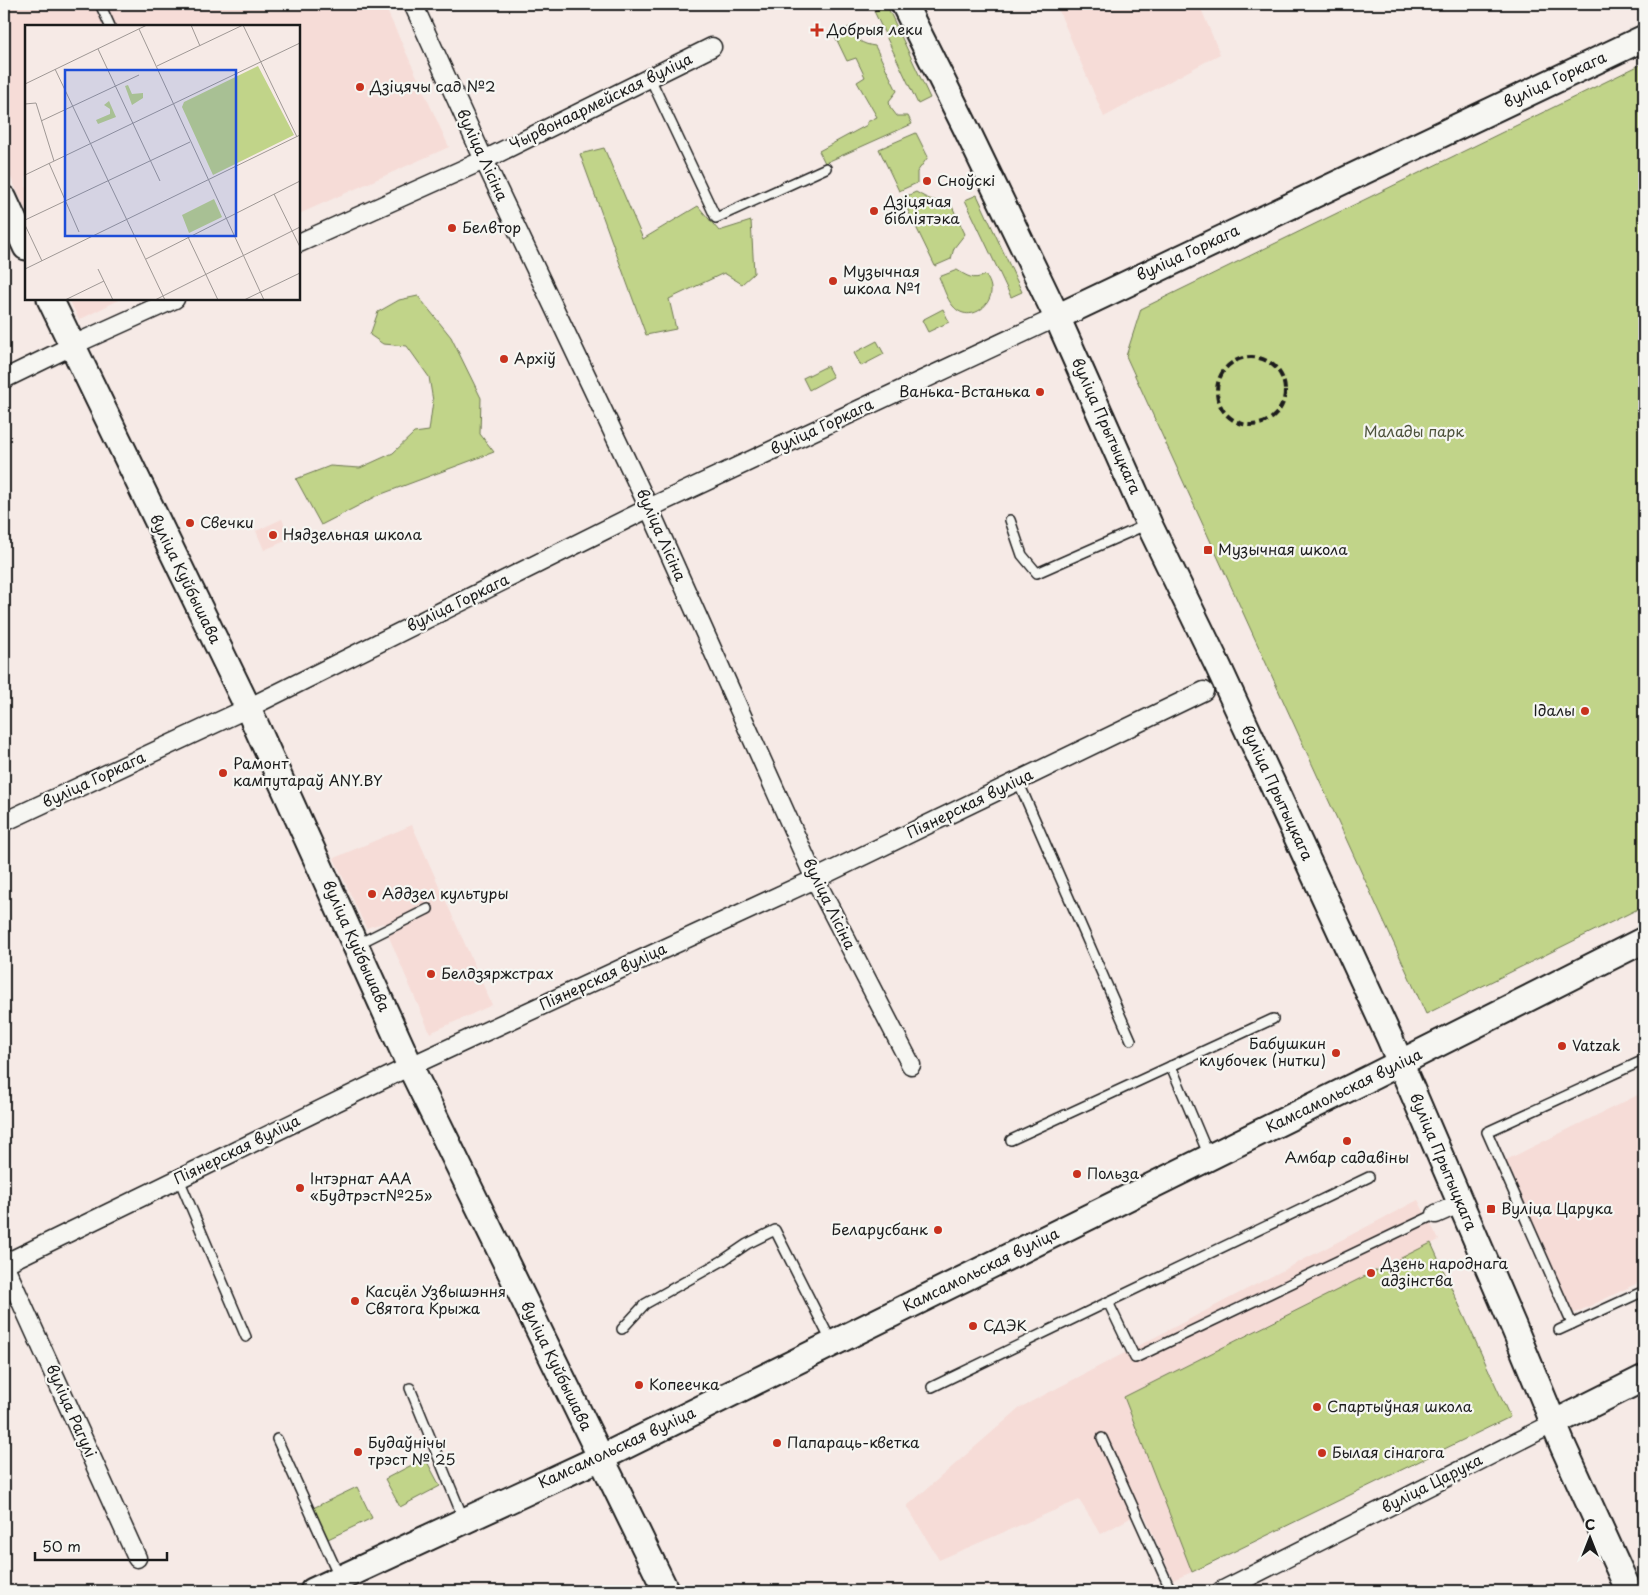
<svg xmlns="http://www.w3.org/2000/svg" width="1648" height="1595" viewBox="0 0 1648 1595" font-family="'Playpen Sans',sans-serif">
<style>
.built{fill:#f6dcd7}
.green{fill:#c1d489;stroke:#6e7852}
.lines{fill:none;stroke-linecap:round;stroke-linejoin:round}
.lane-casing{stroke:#1c1c1c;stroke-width:12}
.street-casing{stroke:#1c1c1c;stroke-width:21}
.secondary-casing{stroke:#1c1c1c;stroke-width:29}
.lane{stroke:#f6f6f2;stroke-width:9}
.street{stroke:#f6f6f2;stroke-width:18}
.secondary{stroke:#f6f6f2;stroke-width:25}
.rail{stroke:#1c1c1c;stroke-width:4;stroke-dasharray:8 4;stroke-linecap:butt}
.poi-dot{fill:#c8321e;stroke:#f6f6f2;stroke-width:2}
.labels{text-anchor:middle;stroke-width:4.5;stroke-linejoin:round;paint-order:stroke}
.poi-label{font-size:15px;fill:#1c1c1c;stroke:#f6f6f2;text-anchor:start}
.street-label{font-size:15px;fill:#1c1c1c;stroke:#f6f6f2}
.park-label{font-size:15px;fill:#4e533d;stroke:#f6f6f2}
.inset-road{fill:none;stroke:#9f9895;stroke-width:1}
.view{fill:#1d4ed8;fill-opacity:0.15;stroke:#1d4ed8;stroke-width:2.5}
.inset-edge{fill:none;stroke:#1c1c1c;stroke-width:2.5}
</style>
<rect width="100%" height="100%" fill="#f6eae6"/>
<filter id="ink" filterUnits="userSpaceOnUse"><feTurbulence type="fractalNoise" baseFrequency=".02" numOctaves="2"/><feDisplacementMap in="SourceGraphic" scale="10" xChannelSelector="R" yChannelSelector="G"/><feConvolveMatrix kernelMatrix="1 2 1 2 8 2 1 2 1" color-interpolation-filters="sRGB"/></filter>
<g filter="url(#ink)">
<g class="built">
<path d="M 4,4 L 384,4 L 449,147 L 299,214 L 299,26 L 26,26 L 26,210 L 4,163 Z"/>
<path d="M 1056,4 L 1199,4 L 1220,54 L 1104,117 Z"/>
<path d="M 69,299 L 121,299 L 79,320 Z"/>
<path d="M 282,519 L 290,539 L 264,550 L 256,531 Z"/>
<path d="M 412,825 L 492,1005 L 430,1033 L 383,923 L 366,928 L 334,858 Z"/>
<path d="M 1644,1092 L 1644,1280 L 1573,1314 L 1506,1160 Z"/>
<path d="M 1418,1200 L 1439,1240 L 1124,1397 L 1192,1572 L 1173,1580 L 1143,1511 L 1101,1534 L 1079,1500 L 939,1560 L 907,1506 L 1021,1407 Z"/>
</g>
<g class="green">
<path d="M 887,6 L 930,98 L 918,104 L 874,11 Z"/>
<path d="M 850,27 C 856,40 861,44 875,46 L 897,91 L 889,101 L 890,107 L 897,116 L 908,116 L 912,124 L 825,163 L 819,151 L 867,125 L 867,122 L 877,117 L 857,82 L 865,77 L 856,58 L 847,61 L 834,34 Z"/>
<path d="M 1644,63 L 1644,906 L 1426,1014 L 1126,356 L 1141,309 Z"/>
<path d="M 916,133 L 928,157 L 917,172 L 917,183 L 899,191 L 879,149 Z"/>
<path d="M 604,148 L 643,239 L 698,206 L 719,231 L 751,221 L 754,273 L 742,284 L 724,273 L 669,299 L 676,329 L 646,335 L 580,154 Z"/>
<path d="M 916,192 C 928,199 935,203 949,200 L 965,234 L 954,248 L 951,259 L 935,266 L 902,198 Z"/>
<path d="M 977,195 L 1022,292 L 1011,297 L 965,200 Z"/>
<path d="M 957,270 C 967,276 973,281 985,275 C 1005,298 971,328 953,306 C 946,298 943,286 939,277 Z"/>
<path d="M 418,296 L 451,337 L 481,398 L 480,434 L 494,452 L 379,495 L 321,525 L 296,479 L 330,466 L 360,468 L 393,453 L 414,433 L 429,431 L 433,401 L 429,377 L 407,346 L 383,344 L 370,335 L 378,312 L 399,300 Z"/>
<path d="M 943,309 L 949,322 L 928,332 L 922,320 Z"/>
<path d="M 877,341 L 884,354 L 861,366 L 854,353 Z"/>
<path d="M 827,366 L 833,377 L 809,390 L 803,378 Z"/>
<path d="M 1431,1243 L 1510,1417 L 1192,1572 L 1124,1397 Z"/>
<path d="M 425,1458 L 440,1486 L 400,1507 L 385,1479 Z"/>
<path d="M 357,1487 L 372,1518 L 328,1539 L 313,1508 Z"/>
</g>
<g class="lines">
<g class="lane-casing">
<g id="lane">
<path d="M 100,4 L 110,26"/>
<path d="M 650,78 L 716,218 L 826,168"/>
<path d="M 1010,520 L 1022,555 L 1037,573 L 1148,524"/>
<path d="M 1018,781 L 1131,1040"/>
<path d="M 356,945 L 428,909"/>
<path d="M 1171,1066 L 1209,1156"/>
<path d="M 1011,1140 L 1273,1019"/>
<path d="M 179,1179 L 246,1337"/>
<path d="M 1108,1302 L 1369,1177"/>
<path d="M 1572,1324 L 1487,1132 L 1644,1060"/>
<path d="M 622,1329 L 645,1304 L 722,1261 L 747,1244 L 775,1230 L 832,1343"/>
<path d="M 1559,1330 L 1644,1291"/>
<path d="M 932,1387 L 1108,1302 L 1135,1358 L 1436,1214"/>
<path d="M 410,1388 L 464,1520"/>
<path d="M 1102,1438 L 1171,1591"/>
<path d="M 277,1439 L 339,1576"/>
</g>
</g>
<g class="street-casing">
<g id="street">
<path d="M 413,4 L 484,160 L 649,508 L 815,879 L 911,1065"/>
<path d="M 299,243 L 484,160 L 712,47"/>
<path d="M 4,379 L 82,341 L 175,299"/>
<path d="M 4,822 L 248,708 L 649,508 L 1057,317"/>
<path d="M 1436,1214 L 1461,1203"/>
<path d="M 4,1264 L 398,1072 L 815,879 L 1204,691"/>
<path d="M 4,1264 L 137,1558"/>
<path d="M 1221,1591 L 1554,1423"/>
</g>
</g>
<g class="secondary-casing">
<g id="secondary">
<path d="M 904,4 L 965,126 L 1057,317 L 1149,524 L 1218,666 L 1390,1039 L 1515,1330 L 1563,1446 L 1629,1591"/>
<path d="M 4,199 L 26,247"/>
<path d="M 50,299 L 248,708 L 410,1066 L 666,1591"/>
<path d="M 1057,317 L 1644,38"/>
<path d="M 1554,1423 L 1644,1378"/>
<path d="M 313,1591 L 615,1451 L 1374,1076 L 1644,940"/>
</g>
</g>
<use href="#lane" class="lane"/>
<use href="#street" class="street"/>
<use href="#secondary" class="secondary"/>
<circle class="rail" cx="1251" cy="391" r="34"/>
</g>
</g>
<g class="poi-dot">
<path d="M814.5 22.5h5v5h5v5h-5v5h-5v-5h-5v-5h5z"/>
<circle cx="360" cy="87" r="5"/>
<circle cx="927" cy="181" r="5"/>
<circle cx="874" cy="211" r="5"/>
<circle cx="452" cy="228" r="5"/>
<circle cx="833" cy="281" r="5"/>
<circle cx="504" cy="359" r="5"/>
<circle cx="1040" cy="392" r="5"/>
<circle cx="190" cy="523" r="5"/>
<circle cx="273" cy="535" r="5"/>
<rect x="1203" y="545" width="10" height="10" rx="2.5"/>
<circle cx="1585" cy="711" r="5"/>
<circle cx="223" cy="773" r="5"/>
<circle cx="372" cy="894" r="5"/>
<circle cx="431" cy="974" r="5"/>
<circle cx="1562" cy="1046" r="5"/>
<circle cx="1336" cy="1053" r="5"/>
<circle cx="1347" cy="1141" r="5"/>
<circle cx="1077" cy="1174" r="5"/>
<circle cx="300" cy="1188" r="5"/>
<rect x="1486" y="1204" width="10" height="10" rx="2.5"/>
<circle cx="938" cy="1230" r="5"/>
<circle cx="1371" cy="1273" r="5"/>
<circle cx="355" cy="1301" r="5"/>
<circle cx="973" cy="1326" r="5"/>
<circle cx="639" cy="1385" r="5"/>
<circle cx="1317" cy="1407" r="5"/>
<circle cx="777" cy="1443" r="5"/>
<circle cx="358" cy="1452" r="5"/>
<circle cx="1322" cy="1453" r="5"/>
</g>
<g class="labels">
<g class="poi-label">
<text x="827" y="35">Добрыя леки</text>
<text x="370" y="92">Дзіцячы сад №2</text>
<text x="937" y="186">Сноўскі</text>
<text x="884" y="207">Дзіцячая<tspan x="884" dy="17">бібліятэка</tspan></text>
<text x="462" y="233">Белвтор</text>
<text x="843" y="277">Музычная<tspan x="843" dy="17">школа №1</tspan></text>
<text x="514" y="364">Архіў</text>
<text x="1030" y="397" text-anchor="end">Ванька-Встанька</text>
<text x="200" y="528">Свечки</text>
<text x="283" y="540">Нядзельная школа</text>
<text x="1218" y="555">Музычная школа</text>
<text x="1575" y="716" text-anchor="end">Ідалы</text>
<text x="233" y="769">Рамонт<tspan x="233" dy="17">кампутараў ANY.BY</tspan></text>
<text x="382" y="899">Аддзел культуры</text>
<text x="441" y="979">Белдзяржстрах</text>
<text x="1326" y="1049" text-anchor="end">Бабушкин<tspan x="1326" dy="17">клубочек (нитки)</tspan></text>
<text x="1572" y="1051">Vatzak</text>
<text x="1347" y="1163" text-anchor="middle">Амбар садавіны</text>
<text x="1087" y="1179">Польза</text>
<text x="310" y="1184">Інтэрнат ААА<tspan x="310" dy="17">«Будтрэст№25»</tspan></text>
<text x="1501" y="1214">Вуліца Царука</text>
<text x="928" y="1235" text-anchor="end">Беларусбанк</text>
<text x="1381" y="1269">Дзень народнага<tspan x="1381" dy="17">адзінства</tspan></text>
<text x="365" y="1297">Касцёл Узвышэння<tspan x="365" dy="17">Святога Крыжа</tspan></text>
<text x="983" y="1331">СДЭК</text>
<text x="649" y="1390">Копеечка</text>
<text x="1327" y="1412">Спартыўная школа</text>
<text x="368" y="1448">Будаўнічы<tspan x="368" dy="17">трэст № 25</tspan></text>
<text x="787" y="1448">Папараць-кветка</text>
<text x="1332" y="1458">Былая сінагога</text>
</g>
<g class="street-label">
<text transform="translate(1555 80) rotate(-25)" y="5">вуліца Горкага</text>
<text transform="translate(601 102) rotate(-26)" y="5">Чырвонаармейская вуліца</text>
<text transform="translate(482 155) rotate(65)" y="5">вуліца Лісіна</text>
<text transform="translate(1188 253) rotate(-25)" y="5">вуліца Горкага</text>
<text transform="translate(1106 426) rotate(66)" y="5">вуліца Прытыцкага</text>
<text transform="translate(822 427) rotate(-25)" y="5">вуліца Горкага</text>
<text transform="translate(661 535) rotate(66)" y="5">вуліца Лісіна</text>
<text transform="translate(185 579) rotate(64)" y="5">вуліца Куйбышава</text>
<text transform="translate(458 603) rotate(-26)" y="5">вуліца Горкага</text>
<text transform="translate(94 780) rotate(-25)" y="5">вуліца Горкага</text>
<text transform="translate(1277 793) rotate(65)" y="5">вуліца Прытыцкага</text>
<text transform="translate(970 804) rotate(-26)" y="5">Піянерская вуліца</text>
<text transform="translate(829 904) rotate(64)" y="5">вуліца Лісіна</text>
<text transform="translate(356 946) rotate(66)" y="5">вуліца Куйбышава</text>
<text transform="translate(603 977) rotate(-25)" y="5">Піянерская вуліца</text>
<text transform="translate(1344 1091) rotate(-26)" y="5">Камсамольская вуліца</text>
<text transform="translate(237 1150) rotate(-26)" y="5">Піянерская вуліца</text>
<text transform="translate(1443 1162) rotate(67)" y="5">вуліца Прытыцкага</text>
<text transform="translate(981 1270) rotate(-26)" y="5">Камсамольская вуліца</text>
<text transform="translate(556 1366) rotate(64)" y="5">вуліца Куйбышава</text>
<text transform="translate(71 1411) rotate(66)" y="5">вуліца Рагулі</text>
<text transform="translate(617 1448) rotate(-25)" y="5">Камсамольская вуліца</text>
<text transform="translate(1432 1484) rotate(-27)" y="5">вуліца Царука</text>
</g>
<g class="park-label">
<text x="1414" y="437">Малады парк</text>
</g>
</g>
<g transform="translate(25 25)">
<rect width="275" height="275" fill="#f6eae6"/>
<path d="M 233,41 L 269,110 L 188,150 L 157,82 L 159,77 ZM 103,60 L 107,69 L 118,68 L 118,73 L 107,80 L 100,61 ZM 84,76 L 91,92 L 73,99 L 71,95 L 85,89 L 85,84 L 79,80 ZM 189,174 L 197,192 L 164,208 L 157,190 Z" fill="#c1d489"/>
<path class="inset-road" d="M 166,0 L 175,21M 218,0 L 272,112M 114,4 L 239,275M 73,24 L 135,156M 132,41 L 218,0M 30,44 L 140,275M 0,59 L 122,0M 0,79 L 11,78 L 29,136M 16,96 L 114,50M 24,138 L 54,207M 0,150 L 275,18M 249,169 L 275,222M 0,195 L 165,117M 0,200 L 17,236M 163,212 L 193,275M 121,234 L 275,156M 0,244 L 275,110M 73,244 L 88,275M 40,275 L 79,256M 130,275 L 275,202M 219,275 L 275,248"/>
<path class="view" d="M 40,45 L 211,45 L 211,211 L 40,211 Z"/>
<rect width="275" height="275" class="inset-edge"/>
</g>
<rect width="1648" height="1595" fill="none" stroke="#f6f6f2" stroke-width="20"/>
<rect x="10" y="10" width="1628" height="1575" fill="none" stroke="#1c1c1c" stroke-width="2" filter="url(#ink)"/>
<g transform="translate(1590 1538)" stroke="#f6f6f2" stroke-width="4" paint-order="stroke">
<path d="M0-4L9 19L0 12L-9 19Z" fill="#1c1c1c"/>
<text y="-8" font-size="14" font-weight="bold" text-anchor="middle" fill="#1c1c1c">С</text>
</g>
<path d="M35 1552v8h132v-8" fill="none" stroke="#1c1c1c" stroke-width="2.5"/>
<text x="42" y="1552" font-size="15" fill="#1c1c1c" stroke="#f6f6f2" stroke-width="4" paint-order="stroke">50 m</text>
</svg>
